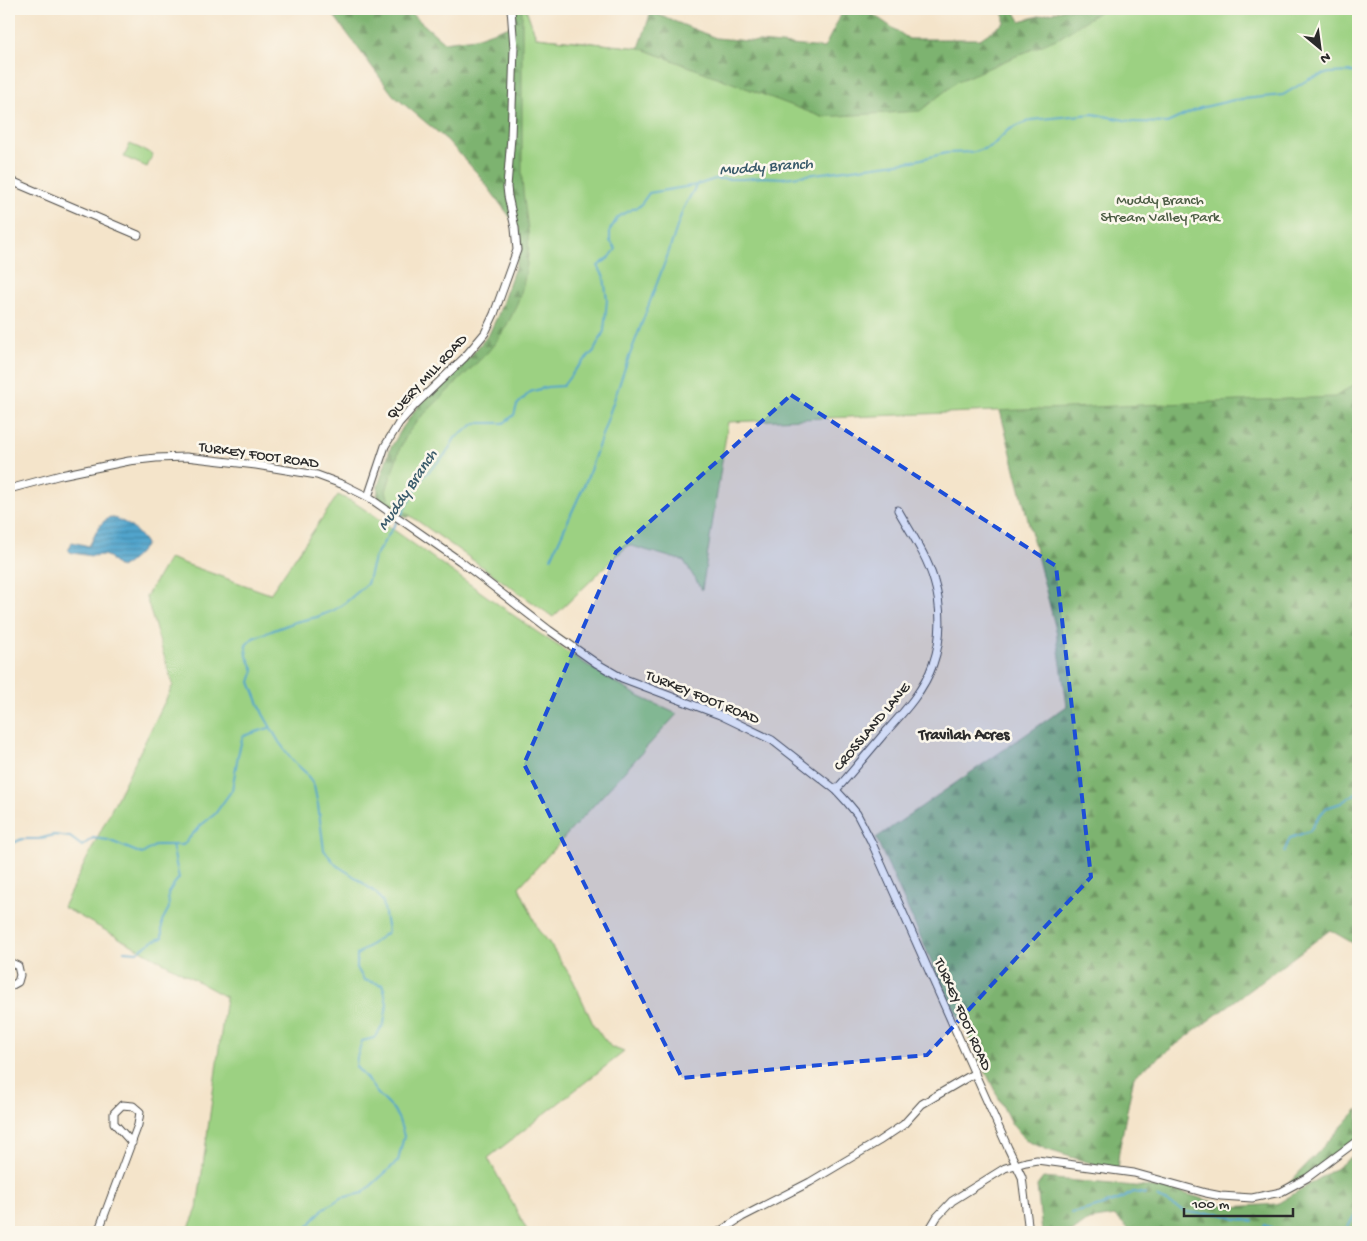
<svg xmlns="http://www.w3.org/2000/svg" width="1367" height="1241" viewBox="0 0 1367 1241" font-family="'Gochi Hand',sans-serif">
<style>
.forest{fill:url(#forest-firs);stroke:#546f4e}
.green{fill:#9cd182;stroke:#647e56}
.water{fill:url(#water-rules);stroke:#3e687c}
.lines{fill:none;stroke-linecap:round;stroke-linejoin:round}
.stream{stroke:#51a4cc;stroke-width:2}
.minor-casing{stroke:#494743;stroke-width:9}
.minor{stroke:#fff;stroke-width:7}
.marked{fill:#1d4ed8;fill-opacity:0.2;stroke:#1d4ed8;stroke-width:4;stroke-dasharray:10 6;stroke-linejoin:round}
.labels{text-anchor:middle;stroke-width:5;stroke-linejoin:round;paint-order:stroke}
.park-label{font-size:15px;fill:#4d5d45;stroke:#fbf7ec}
.street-label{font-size:15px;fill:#2b2b2b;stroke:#fbf7ec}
.water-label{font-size:16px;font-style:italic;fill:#3a5b6b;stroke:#fbf7ec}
.neighbourhood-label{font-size:16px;font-weight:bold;fill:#2b2b2b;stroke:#fbf7ec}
</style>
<defs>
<pattern id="forest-firs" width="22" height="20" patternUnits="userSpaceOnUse" patternTransform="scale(1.25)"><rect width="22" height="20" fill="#7db370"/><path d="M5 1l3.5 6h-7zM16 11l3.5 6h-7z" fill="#67925c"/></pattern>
<pattern id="water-rules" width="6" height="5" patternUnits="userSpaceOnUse" patternTransform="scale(1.25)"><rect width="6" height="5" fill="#51a4cc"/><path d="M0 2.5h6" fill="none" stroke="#4386a6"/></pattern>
</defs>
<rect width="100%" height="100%" fill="#fbf7ec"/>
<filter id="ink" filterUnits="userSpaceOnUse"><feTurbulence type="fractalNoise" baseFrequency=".02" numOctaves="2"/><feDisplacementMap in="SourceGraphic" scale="10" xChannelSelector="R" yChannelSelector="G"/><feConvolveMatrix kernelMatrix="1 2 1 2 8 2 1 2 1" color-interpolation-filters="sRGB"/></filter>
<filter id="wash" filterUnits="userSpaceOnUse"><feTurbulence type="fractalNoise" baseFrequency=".0096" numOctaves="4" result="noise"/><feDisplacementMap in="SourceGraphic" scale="20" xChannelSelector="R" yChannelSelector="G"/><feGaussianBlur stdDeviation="1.12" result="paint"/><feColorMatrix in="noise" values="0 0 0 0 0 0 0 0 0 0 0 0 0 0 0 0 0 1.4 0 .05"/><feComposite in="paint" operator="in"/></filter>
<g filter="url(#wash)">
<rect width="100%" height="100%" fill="#f4e4ca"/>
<g class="forest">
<path d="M 329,9 L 406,9 L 444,42 L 475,38 L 513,25 L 511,9 L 526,9 L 536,37 L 639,48 L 651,12 L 716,38 L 824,48 L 844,9 L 865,9 L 909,39 L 980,39 L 1004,23 L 1004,9 L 1013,9 L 1020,21 L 1065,9 L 1358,9 L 1358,946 L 1330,930 L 1134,1076 L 1119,1151 L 1117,1171 L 1048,1150 L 1025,1140 L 1011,1123 L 939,978 L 876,838 L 1067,706 L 1056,630 L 991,375 L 725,415 L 654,523 L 421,507 L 407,518 L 377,497 L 378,486 L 390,449 L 403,427 L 418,406 L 468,359 L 489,334 L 498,315 L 521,250 L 519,229 L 478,174 L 447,140 L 393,95 Z"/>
<path d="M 1358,1109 L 1358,1140 L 1281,1192 Z"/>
<path d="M 1358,1152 L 1358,1232 L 1132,1232 L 1115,1216 L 1088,1220 L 1072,1232 L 1042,1232 L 1037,1186 L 1043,1178 L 1169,1189 L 1231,1207 L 1277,1204 L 1335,1169 Z"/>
</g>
<g class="green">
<path d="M 522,9 L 526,9 L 536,37 L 640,48 L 822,117 L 920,111 L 958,81 L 1061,37 L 1103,9 L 1358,9 L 1358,382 L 1335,397 L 728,422 L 702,590 L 684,561 L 628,545 L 553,617 L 391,502 L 388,497 L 386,491 L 400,448 L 408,433 L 418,420 L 487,353 C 517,318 531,276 528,230 C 526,211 522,192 522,173 C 522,118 522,63 522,9 Z"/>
<path d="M 130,144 L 153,154 L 147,167 L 124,157 Z"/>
<path d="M 338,495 L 355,503 L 370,513 L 537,632 L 604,676 L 640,697 L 677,714 L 519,887 L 539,931 L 548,941 L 573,980 L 594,1026 L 611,1047 L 624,1052 L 488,1158 L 528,1232 L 187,1232 L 197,1209 L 226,997 L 63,907 L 173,685 L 146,597 L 169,558 L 270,594 Z"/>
</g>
<path class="water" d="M 110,517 C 128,522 134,528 145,542 L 146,545 C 139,554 131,562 121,568 L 115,564 L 109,557 L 103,555 L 91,556 L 73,553 L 68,551 L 72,542 L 89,546 C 96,535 97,524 110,517 Z"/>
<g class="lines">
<g class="stream">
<path d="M 1358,118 L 1358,120"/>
<path d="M 400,517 L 424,476 L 446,454 L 455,438 L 476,423 L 504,423 L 514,415 L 517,405 L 530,392 L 547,387 L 563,386 L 575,370 L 594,351 L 604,331 L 607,300 L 604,277 L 598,266 L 610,257 L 616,249 L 610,241 L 610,230 L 618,217 L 632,209 L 640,206 L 649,193 L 697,185 L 715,179 L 744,179 L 762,177 L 784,178 L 913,161 L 946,153 L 975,152 L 992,146 L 1008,130 L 1031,120 L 1093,114 L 1135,122 L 1167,123 L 1200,108 L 1234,100 L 1283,95 L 1309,79 L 1329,73 L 1353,72 L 1358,75"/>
<path d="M 551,558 L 587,479 L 626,365 L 668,254 L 683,209 L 696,186"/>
<path d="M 9,845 L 22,839 L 39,839 L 54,835 L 70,837 L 82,846 L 93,838 L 108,840 L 142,854 L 156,845 L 183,845 L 200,826 L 215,814 L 232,790 L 238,755 L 243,736 L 269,728"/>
<path d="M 1284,852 L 1290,838 L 1310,831 L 1316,820 L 1326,808 L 1341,803 L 1356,793 L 1358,792"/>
<path d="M 124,951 L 137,952 L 153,941 L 162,938 L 162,921 L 169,908 L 168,893 L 174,884 L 179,878 L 172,845"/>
<path d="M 1358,1193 L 1358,1194"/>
<path d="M 1157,1197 L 1186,1212 L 1202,1214 L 1218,1213 L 1236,1219 L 1253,1221"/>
<path d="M 1071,1213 L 1090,1209 L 1103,1205 L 1118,1200 L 1134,1192 L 1145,1194"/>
<path d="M 1264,1225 L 1278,1230 L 1321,1229 L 1327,1232"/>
<path d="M 303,1232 L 323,1209 L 341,1198 L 363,1193 L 398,1161 L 404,1136 L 399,1120 L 394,1110 L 377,1093 L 367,1079 L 356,1067 L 357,1057 L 362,1041 L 374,1038 L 384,1024 L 387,1004 L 383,985 L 364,980 L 357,968 L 357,955 L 388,932 L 383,902 L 376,893 L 355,877 L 336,865 L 324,850 L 318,805 L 314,786 L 306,773 L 293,761 L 279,742 L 263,714 L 250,682 L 254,670 L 247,656 L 246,645 L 253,638 L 295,622 L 317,617 L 334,610 L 346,602 L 367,584 L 374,558 L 397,521"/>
<path d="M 1344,1232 L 1358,1210"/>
</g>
</g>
</g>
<g filter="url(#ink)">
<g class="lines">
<g class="minor-casing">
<g id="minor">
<path d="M 9,180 L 138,235"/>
<path d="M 9,489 L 61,475 L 129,461 L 156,458 L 186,457 L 256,465 L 317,475 L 344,485 L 368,497 L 460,561 L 549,630 L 596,663 L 622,678 L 720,715 L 772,740 L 836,790 L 847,802 L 857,814 L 871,841 L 1008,1148 L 1022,1177 L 1029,1232"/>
<path d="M 368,497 L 385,446 L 399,423 L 415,405 L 464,358 L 485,333 L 494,314 L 517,250 L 515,228 L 508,196 L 507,187 L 511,137 L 514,48 L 511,9"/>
<path d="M 836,790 C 852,772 867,754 883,735 C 902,714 924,691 933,664 C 942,639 942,607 934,581 C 927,556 911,533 898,510"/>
<path d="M 9,962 L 18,966 L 20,975 L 18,982 L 9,987"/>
<path d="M 94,1232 L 100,1227 L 138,1125 L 140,1112 L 133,1106 L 122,1105 L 114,1113 L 114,1123 L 132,1143"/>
<path d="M 719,1232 L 742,1217 L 810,1182 L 879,1141 L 903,1125 L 922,1104 L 975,1073"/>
<path d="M 928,1232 L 937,1217 L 952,1201 L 1005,1168 L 1026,1162 L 1037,1160 L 1134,1173 L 1206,1193 L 1221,1196 L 1252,1198 L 1281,1192 L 1307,1178 L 1358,1140"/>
</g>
</g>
<use href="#minor" class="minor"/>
</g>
</g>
<path class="marked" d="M 791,395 L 1056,566 L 1091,877 L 927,1055 L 682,1078 L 524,764 L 616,552 Z"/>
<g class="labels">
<g class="park-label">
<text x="1160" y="204">Muddy Branch<tspan x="1160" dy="17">Stream Valley Park</tspan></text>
</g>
<g class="street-label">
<text transform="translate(426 376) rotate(-47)" y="5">QUERY MILL ROAD</text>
<text transform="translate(259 454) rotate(8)" y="5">TURKEY FOOT ROAD</text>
<text transform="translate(703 696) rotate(22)" y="5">TURKEY FOOT ROAD</text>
<text transform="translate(871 726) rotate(-50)" y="5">CROSSLAND LANE</text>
<text transform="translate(964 1014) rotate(66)" y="5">TURKEY FOOT ROAD</text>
</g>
<g class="water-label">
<text transform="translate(766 165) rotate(-4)" y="6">Muddy Branch</text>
<text transform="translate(406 489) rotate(-56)" y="6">Muddy Branch</text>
</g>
<g class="neighbourhood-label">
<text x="964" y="739">Travilah Acres</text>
</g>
</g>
<rect width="1367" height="1241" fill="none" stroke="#fbf7ec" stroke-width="30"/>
<g transform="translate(1320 48) rotate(151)" stroke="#fbf7ec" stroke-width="4" paint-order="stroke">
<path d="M0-4L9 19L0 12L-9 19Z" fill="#2b2b2b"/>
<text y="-8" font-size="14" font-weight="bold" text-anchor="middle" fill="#2b2b2b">N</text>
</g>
<path d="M1184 1208v8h109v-8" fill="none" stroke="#2b2b2b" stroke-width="2.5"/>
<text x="1192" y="1208" font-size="15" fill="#2b2b2b" stroke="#fbf7ec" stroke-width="4" paint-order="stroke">100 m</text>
</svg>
